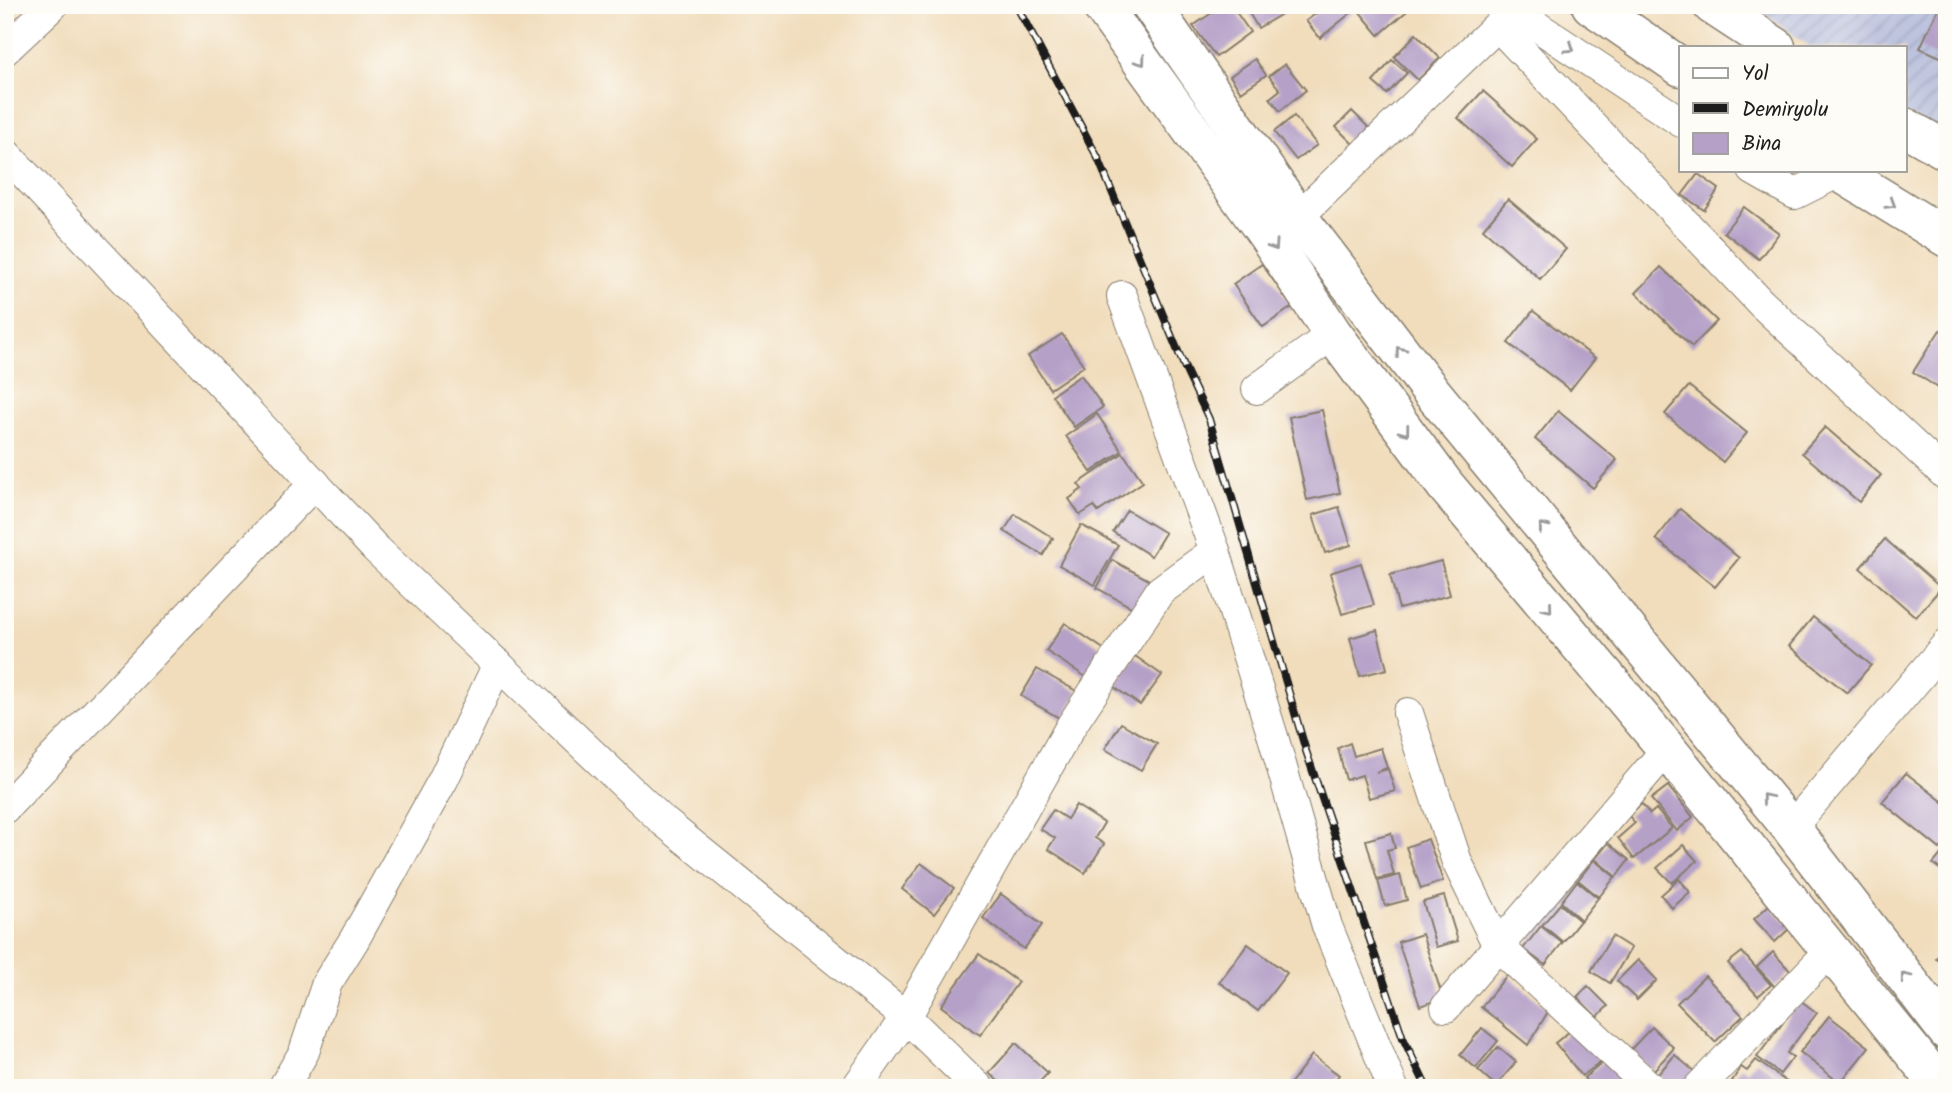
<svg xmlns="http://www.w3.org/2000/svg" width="1952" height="1093" viewBox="0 0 1952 1093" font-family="Kalam,sans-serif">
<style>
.industrial{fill:url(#industrial-furrows)}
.building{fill:#b5a0c8}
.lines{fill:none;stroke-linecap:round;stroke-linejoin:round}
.street-casing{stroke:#867c6c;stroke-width:32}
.primary-casing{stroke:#867c6c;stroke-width:41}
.highway-casing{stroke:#867c6c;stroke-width:41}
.street{stroke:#fff;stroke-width:30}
.primary{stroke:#fff;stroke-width:38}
.highway{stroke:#fff;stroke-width:38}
.rail-casing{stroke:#1c1c1c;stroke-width:8}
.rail{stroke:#fdfcf7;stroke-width:5;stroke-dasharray:16;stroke-linecap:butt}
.oneway{stroke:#999}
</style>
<defs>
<pattern id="industrial-furrows" width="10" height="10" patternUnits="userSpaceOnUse" patternTransform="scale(1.75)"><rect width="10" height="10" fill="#bdc3de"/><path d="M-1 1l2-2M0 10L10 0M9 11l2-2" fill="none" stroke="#a2a7be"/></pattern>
</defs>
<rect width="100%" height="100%" fill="#fdfcf7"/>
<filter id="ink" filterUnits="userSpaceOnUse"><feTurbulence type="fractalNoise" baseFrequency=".0143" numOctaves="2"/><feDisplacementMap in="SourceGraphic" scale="14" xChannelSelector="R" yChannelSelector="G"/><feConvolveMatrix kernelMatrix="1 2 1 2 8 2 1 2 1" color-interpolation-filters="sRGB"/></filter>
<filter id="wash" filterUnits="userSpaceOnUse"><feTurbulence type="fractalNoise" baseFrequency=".00686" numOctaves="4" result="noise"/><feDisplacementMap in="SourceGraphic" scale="28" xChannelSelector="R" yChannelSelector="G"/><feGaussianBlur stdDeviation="1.57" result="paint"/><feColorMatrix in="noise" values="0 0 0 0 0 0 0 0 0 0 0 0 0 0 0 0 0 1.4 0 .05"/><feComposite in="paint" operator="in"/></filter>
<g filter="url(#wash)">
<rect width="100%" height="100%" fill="#f1ddbc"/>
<path class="industrial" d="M 1752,5 L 1947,5 L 1947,135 L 1905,113 L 1905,47 L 1811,47 Z"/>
<g id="blocks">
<g class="building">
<path d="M 1209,5 L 1231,5 L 1250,32 L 1216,57 L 1193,26 L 1213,12 Z"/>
<path d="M 1244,5 L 1297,5 L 1258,28 Z"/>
<path d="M 1327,5 L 1347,5 L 1352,12 L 1320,38 L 1306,21 Z"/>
<path d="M 1354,5 L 1414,5 L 1379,35 Z"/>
<path d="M 1940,5 L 1947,5 L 1947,60 L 1920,48 Z"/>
<path d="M 1416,34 L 1440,58 L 1418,80 L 1394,57 Z"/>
<path d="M 1255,59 L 1266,75 L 1241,92 L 1230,76 Z"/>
<path d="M 1392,60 L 1407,73 L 1387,94 L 1373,82 Z"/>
<path d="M 1285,64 L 1306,90 L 1280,111 L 1270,98 L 1280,90 L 1269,76 Z"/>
<path d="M 1483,91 L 1537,139 L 1512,167 L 1458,118 Z"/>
<path d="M 1352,111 L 1370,129 L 1354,145 L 1336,127 Z"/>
<path d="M 1294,116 L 1317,145 L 1296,160 L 1274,132 Z"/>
<path d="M 1698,174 L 1719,189 L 1704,210 L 1682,195 Z"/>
<path d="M 1508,199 L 1566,249 L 1540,279 L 1483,229 Z"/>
<path d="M 1744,207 L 1779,233 L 1759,259 L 1724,232 Z"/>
<path d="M 1262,264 L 1292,307 L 1263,327 L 1233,284 Z"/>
<path d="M 1661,267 L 1717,321 L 1692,347 L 1636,293 Z"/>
<path d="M 1533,311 L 1595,358 L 1570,390 L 1508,343 Z"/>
<path d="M 1940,330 L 1947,334 L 1947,385 L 1943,391 L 1913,372 Z"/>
<path d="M 1062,334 L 1084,366 L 1050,389 L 1028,356 Z"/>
<path d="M 1081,375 L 1103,407 L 1074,427 L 1052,395 Z"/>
<path d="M 1689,386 L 1747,433 L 1723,462 L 1665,414 Z"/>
<path d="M 1322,410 L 1340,493 L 1307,500 L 1289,417 Z"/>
<path d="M 1558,411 L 1617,460 L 1593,488 L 1535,439 Z"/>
<path d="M 1097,414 L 1122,451 L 1091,472 L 1066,436 Z"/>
<path d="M 1825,427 L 1881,475 L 1859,502 L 1802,453 Z"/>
<path d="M 1123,453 L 1143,482 L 1098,512 L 1094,506 L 1080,515 L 1069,499 L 1082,489 L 1078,484 Z"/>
<path d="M 1339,507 L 1351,545 L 1325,553 L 1313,515 Z"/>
<path d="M 1680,509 L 1739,558 L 1715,587 L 1656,539 Z"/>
<path d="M 1127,510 L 1165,533 L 1151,556 L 1113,532 Z"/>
<path d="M 1015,514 L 1053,538 L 1043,555 L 1004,531 Z"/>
<path d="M 1081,525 L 1118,545 L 1095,585 L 1059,565 Z"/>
<path d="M 1885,539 L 1941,588 L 1916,617 L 1860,568 Z"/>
<path d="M 1112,560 L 1149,580 L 1133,608 L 1097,588 Z"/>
<path d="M 1441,561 L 1450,595 L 1399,609 L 1390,575 Z"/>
<path d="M 1361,563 L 1374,605 L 1342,614 L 1330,573 Z"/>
<path d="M 1813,617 L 1871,665 L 1847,693 L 1789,646 Z"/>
<path d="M 1065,623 L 1105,650 L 1086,677 L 1046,651 Z"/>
<path d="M 1377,630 L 1387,669 L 1360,676 L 1350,638 Z"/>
<path d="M 1135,656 L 1162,675 L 1140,705 L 1114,687 Z"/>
<path d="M 1037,669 L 1078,692 L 1063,720 L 1021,696 Z"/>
<path d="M 1121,723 L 1157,744 L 1141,770 L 1105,749 Z"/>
<path d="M 1350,743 L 1354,756 L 1381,748 L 1387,768 L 1376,772 L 1388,769 L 1395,791 L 1369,798 L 1362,775 L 1346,780 L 1338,748 Z"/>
<path d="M 1906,773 L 1947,805 L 1947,840 L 1940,849 L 1882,802 Z"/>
<path d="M 1668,786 L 1693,817 L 1677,831 L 1651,799 Z"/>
<path d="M 1642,804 L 1650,814 L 1656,809 L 1672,828 L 1634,859 L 1618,838 L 1635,823 L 1628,815 Z"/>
<path d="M 1076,805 L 1104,823 L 1095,838 L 1104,844 L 1085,873 L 1048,849 L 1055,838 L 1040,829 L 1053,810 L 1067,819 Z"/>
<path d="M 1391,833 L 1395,848 L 1387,850 L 1394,875 L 1377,879 L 1366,840 Z"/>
<path d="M 1428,839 L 1443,881 L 1421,889 L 1406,847 Z"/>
<path d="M 1608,843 L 1629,860 L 1616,877 L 1595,859 Z"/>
<path d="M 1683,845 L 1697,861 L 1672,883 L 1657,868 Z"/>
<path d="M 1947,847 L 1947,874 L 1933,864 Z"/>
<path d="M 1594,860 L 1615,877 L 1599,897 L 1578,880 Z"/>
<path d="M 921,863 L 954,888 L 934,914 L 902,889 Z"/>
<path d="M 1400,875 L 1407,900 L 1385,906 L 1378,881 Z"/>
<path d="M 1679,879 L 1690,892 L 1672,908 L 1661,895 Z"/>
<path d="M 1577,881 L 1598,898 L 1581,920 L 1561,902 Z"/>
<path d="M 1001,894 L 1042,925 L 1024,949 L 983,918 Z"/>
<path d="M 1444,896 L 1458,941 L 1436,947 L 1423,902 Z"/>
<path d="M 1560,904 L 1580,921 L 1563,942 L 1542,925 Z"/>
<path d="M 1769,905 L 1791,927 L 1775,942 L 1754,919 Z"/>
<path d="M 1541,926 L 1562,943 L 1545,965 L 1523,949 Z"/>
<path d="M 1422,934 L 1443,998 L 1420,1006 L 1398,942 Z"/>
<path d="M 1612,936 L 1631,948 L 1610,983 L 1591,971 Z"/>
<path d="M 1248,944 L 1287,973 L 1258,1011 L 1219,982 Z"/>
<path d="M 1947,946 L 1947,967 L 1936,958 Z"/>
<path d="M 1742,952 L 1771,985 L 1758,996 L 1728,963 Z"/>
<path d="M 1773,952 L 1791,972 L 1775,987 L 1757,967 Z"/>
<path d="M 979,954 L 1018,982 L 980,1035 L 941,1006 Z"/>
<path d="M 1638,960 L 1657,980 L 1637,1000 L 1617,981 Z"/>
<path d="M 1507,975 L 1549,1010 L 1528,1045 L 1481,1007 Z"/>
<path d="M 1705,976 L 1743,1016 L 1715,1042 L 1677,1003 Z"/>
<path d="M 1588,986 L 1608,1006 L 1597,1017 L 1577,997 Z"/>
<path d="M 1800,1000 L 1817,1013 L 1787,1053 L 1793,1057 L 1780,1074 L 1757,1057 Z"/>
<path d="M 1829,1016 L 1869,1047 L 1840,1083 L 1800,1052 Z"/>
<path d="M 1652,1027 L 1674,1048 L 1653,1071 L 1630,1050 Z"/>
<path d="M 1482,1028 L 1498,1041 L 1476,1068 L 1460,1055 Z"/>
<path d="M 1574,1028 L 1601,1062 L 1582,1076 L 1555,1043 Z"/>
<path d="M 1016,1043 L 1048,1073 L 1034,1088 L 1006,1088 L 989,1073 Z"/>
<path d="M 1498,1047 L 1516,1062 L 1496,1086 L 1478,1070 Z"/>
<path d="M 1312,1055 L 1339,1075 L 1329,1088 L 1287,1088 Z"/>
<path d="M 1675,1055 L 1695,1072 L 1681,1088 L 1673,1088 L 1658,1074 Z"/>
<path d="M 1611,1056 L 1631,1082 L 1624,1088 L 1591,1088 L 1584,1078 Z"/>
<path d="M 1756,1060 L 1788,1083 L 1785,1088 L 1741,1088 L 1732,1081 L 1741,1067 L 1747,1071 Z"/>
</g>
</g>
</g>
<g filter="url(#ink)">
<use href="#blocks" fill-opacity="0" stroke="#867c6c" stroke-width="2"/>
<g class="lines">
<g class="street-casing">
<g id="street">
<path d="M 1514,11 L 1681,122"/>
<path d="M 1498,26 L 1761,303 L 1947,476"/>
<path d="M 5,50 L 53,5"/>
<path d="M 5,153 L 375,548 L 663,821 L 906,1017 L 979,1088"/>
<path d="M 1753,170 L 1795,194 L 1839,172"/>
<path d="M 1298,217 L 1519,5"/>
<path d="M 1122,296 L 1215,551 L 1274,740 L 1327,926 L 1393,1088"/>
<path d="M 1257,389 L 1333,334"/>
<path d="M 1408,713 L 1457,862 L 1498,946 L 1651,1088"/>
<path d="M 5,808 L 315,483"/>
<path d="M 1791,828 L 1947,644"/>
<path d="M 1446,1007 L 1667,749"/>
<path d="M 283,1088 L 304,1052 L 327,983 L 354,940 L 443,780 L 498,664"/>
<path d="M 856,1088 L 906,1017 L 1071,726 L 1160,591 L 1215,551"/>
<path d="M 1698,1088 L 1830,951"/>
</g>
</g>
<g class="primary-casing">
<g id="primary">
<path d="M 1101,5 L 1265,232 L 1333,334 L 1445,485 L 1667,749 L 1942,1088"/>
<path d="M 1151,5 L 1298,217 L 1431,391 L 1791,828 L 1947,1031"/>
</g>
</g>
<g class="highway-casing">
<g id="highway">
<path d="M 1591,5 L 1681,67"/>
<path d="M 1712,5 L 1776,47"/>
<path d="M 1905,127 L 1947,151"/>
<path d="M 1836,170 L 1947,238"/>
</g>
</g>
<use href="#street" class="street"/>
<use href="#primary" class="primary"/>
<use href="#highway" class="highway"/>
<g class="rail-casing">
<path id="rail" d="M 1016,5 L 1098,158 L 1187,373 L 1209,419 L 1306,751 L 1403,1038 L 1427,1088"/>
</g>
<use href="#rail" class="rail"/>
</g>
<defs><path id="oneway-chevron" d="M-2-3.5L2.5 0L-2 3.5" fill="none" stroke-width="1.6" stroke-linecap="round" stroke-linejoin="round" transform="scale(1.75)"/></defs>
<g class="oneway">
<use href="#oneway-chevron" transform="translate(1570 48) rotate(34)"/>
<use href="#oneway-chevron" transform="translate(1141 61) rotate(54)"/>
<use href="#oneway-chevron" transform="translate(1891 204) rotate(32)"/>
<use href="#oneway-chevron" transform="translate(1274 246) rotate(56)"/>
<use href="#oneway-chevron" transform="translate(1400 351) rotate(-127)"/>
<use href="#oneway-chevron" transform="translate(1405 431) rotate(53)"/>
<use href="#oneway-chevron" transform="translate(1543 527) rotate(-129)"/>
<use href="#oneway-chevron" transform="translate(1548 608) rotate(50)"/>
<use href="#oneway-chevron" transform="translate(1766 798) rotate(-130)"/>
<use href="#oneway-chevron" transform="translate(1905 977) rotate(-128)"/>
</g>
</g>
<rect width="1952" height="1093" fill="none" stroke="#fdfcf7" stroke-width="28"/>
<rect x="1679" y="46" width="228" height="126" fill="#fdfcf7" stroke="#a3a29f" stroke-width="2"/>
<rect x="1693" y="68" width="35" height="10" fill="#ffffff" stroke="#a3a29f" stroke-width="2"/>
<text x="1742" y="80" font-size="21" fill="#1c1c1c">Yol</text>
<rect x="1693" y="103" width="35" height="10" fill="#1c1c1c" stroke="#a3a29f" stroke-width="2"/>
<text x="1742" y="116" font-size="21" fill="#1c1c1c">Demiryolu</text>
<rect x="1693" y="133" width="35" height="21" fill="#b5a0c8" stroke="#a3a29f" stroke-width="2"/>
<text x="1742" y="150" font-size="21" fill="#1c1c1c">Bina</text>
</svg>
